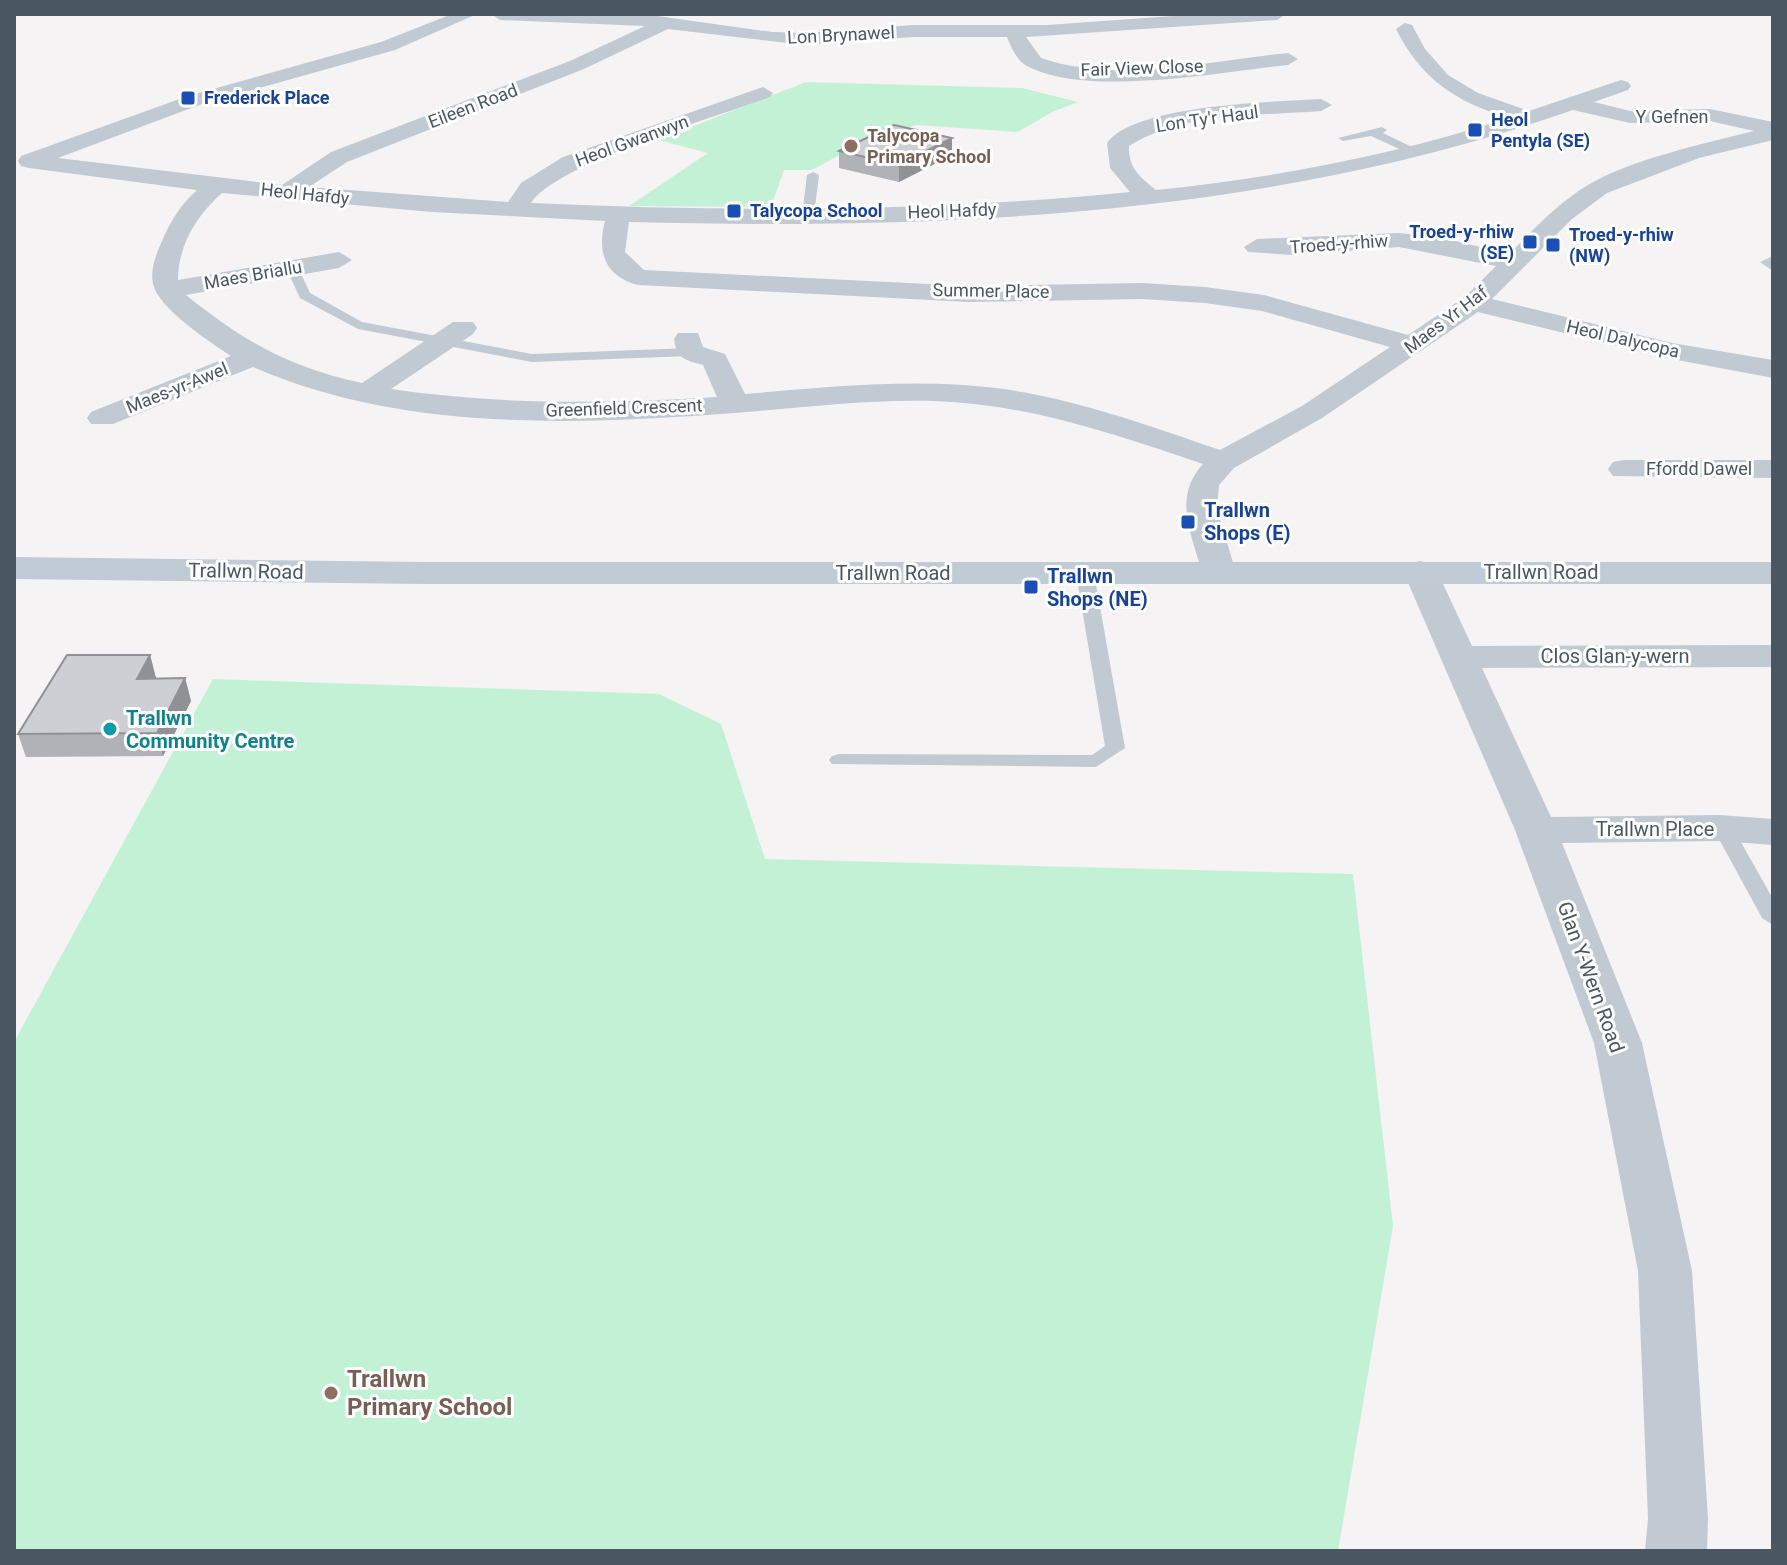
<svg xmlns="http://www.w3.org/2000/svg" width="1787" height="1565" viewBox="0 0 1787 1565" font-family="Roboto,sans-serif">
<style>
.green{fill:#c3f1d5}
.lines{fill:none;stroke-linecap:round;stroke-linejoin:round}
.lane{fill:#c1cad2;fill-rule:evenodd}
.street{fill:#c1cad2;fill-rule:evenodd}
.secondary{fill:#c1cbd6;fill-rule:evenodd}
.wall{fill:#b0b2b7}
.shaded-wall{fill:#909195}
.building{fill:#cdcfd5;stroke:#909195;stroke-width:2}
.transit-dot{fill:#1a4fb4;stroke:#fff;stroke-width:3}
.education-dot{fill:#8d6e63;stroke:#fff;stroke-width:3}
.culture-dot{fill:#0f9aa8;stroke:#fff;stroke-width:3}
.labels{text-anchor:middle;stroke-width:6;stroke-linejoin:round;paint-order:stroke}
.far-street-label{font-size:18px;fill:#4a5661;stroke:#fff}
.far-transit-label{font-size:18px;font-weight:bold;fill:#164399;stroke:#fff;text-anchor:start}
.far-education-label{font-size:18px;font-weight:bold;fill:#785e54;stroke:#fff;text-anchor:start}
.transit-label{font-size:20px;font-weight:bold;fill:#164399;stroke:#fff;text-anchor:start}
.street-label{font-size:20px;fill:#4a5661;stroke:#fff}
.culture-label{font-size:20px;font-weight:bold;fill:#0d838f;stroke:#fff;text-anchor:start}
.near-education-label{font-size:24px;font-weight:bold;fill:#785e54;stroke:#fff;text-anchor:start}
</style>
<rect width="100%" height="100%" fill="#f5f3f3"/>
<g class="green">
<path d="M 806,82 L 1022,88 L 1078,102 L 1052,112 L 1018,132 L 917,125 L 876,135 L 812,170 L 784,170 L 771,207 L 629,206 L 708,153 L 658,140 Z"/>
<path d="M 213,679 L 659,694 L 721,724 L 765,859 L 1353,874 L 1393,1226 L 1338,1551 L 14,1551 L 14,1042 Z"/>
</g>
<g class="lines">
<g class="lane">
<path d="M 1382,127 L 1387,130 L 1383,133 L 1418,150 L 1418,154 L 1410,154 L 1371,136 L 1343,141 L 1338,138 Z"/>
<path d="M 813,172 L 819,175 L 814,216 L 808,220 L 802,216 L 807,175 Z"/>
<path d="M 1773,256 L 1773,271 L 1760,262 Z"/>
<path d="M 287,265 L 297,265 L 310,293 L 362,322 L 532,354 L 690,348 L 697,352 L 690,356 L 532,362 L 358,329 L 300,298 L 286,268 Z"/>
<path d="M 1085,568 L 1094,573 L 1125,748 L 1096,767 L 832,764 L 829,760 L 832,756 L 839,754 L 1092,755 L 1105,746 L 1076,573 Z"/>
<path d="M 1723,822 L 1733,828 L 1773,899 L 1773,925 L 1762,918 L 1713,828 Z"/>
</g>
<g class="street">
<path d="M 452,14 L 477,14 L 395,50 L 202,104 L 58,158 L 282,185 L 331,152 L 570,61 L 645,26 L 500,20 L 491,14 L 643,14 L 772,32 L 805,33 L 913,25 L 1047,25 L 1201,14 L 1286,14 L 1277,20 L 1026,37 L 1041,58 C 1117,84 1210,61 1288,53 L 1298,59 L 1288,65 C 1221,72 1087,98 1027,66 C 1017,61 1011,47 1007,37 L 913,37 L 805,45 L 668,29 L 584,69 L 347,162 L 309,187 L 508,202 L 521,183 L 563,157 L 763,87 L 773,93 L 770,97 C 719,116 557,163 531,203 C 731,212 931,212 1130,192 L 1110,168 L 1107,143 C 1135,104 1274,102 1321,99 L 1332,105 L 1321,111 C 1259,116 1184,112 1129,146 C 1128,168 1140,177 1156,190 C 1275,178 1395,155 1508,118 C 1455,101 1421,79 1396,29 L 1405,23 L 1412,25 L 1425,49 L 1448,75 L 1478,93 L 1529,111 L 1621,80 L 1628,82 L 1631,86 L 1628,90 L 1594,102 L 1630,111 L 1710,109 L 1773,122 L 1773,140 L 1699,158 L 1607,193 L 1572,219 L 1492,299 L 1672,343 L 1773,360 L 1773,378 L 1672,359 L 1478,312 L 1322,418 L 1234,468 L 1219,485 L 1217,508 L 1236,573 L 1231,580 L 1219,583 L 1207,580 L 1202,573 C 1192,534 1172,498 1203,464 C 1114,434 1028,404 934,401 C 867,399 801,408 735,413 C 576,425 402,432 253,367 L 113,424 L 91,424 L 87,418 L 91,412 L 231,356 C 210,342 158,308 153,284 C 150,270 156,254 162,241 C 170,222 181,204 197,190 L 29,168 L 21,166 L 18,161 L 21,156 L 188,96 L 381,42 ZM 1573,110 L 1630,123 L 1710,121 L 1754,131 C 1706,143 1629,160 1588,185 C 1558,203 1534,229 1509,254 L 1443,238 L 1399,233 L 1257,239 L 1244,247 L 1248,252 L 1293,255 L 1399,247 L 1496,266 L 1465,297 L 1408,335 L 1264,295 L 1205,287 L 1142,283 L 969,286 L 644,270 L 625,252 L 629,222 C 948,230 1270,216 1573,110 ZM 222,193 L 432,212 L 605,221 C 597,251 604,276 638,285 L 969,302 L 1142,299 L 1205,303 L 1262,311 L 1390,347 L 1302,406 L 1220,450 C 1147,425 1073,398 996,388 C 912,378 829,387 745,394 L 725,354 L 703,347 L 698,333 L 678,333 L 674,339 C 677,359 685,360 703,365 L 717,397 C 608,404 500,405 391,389 L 473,334 L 477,328 L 473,322 L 453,322 L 362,383 C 289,367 243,341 186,295 L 339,268 L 352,260 L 339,252 L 178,280 C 178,245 197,215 222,193 Z"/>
<path d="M 1624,460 L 1773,460 L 1773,478 L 1613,476 L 1608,469 L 1613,462 Z"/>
<path d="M 1420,561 L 1432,564 L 1437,571 L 1472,646 L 1773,645 L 1773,667 L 1482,668 L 1551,817 L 1719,815 L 1773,819 L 1773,845 L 1719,841 L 1562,843 L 1642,1043 L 1692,1271 L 1708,1519 L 1707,1551 L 1645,1551 L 1648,1519 L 1638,1271 L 1594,1043 L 1515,830 L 1403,571 L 1408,564 Z"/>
</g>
<path class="secondary" d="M 14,557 L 425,562 L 1773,562 L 1773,584 L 425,584 L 14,579 Z"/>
</g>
<g class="wall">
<path d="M 952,138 L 952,155 L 899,182 L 839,168 L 839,151 Z"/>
<path d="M 150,655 L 156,679 L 185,678 L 191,701 L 163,756 L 26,757 L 18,734 Z"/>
</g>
<g class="shaded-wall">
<path d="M 952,138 L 952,155 L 899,182 L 899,165 Z"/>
<path d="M 150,655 L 156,678 L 144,702 L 137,679 Z"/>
<path d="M 185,678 L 191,701 L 163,756 L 157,733 Z"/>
</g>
<g class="building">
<path d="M 894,125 L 952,138 L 899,165 L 839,151 Z"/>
<path d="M 67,655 L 150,655 L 137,679 L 185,678 L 157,733 L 18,734 Z"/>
</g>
<g class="transit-dot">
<rect x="180" y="90" width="16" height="16" rx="4"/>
<rect x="1467" y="122" width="16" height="16" rx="4"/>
<rect x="726" y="203" width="16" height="16" rx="4"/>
<rect x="1522" y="234" width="16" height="16" rx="4"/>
<rect x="1545" y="237" width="16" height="16" rx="4"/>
<rect x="1180" y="514" width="16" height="16" rx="4"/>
<rect x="1023" y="579" width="16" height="16" rx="4"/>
</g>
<g class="education-dot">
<circle cx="851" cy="146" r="8"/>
<circle cx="331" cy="1393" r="8"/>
</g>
<circle class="culture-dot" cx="110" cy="729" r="8"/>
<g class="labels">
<g class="far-street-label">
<text transform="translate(841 35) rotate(-3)" y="6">Lon Brynawel</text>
<text transform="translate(1142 68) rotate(-2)" y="6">Fair View Close</text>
<text transform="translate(473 106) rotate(-21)" y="6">Eileen Road</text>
<text x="1672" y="123">Y Gefnen</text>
<text transform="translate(1207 119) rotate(-8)" y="6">Lon Ty'r Haul</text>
<text transform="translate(632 141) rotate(-20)" y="6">Heol Gwanwyn</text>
<text transform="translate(305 194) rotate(6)" y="6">Heol Hafdy</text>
<text transform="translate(952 211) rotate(-2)" y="6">Heol Hafdy</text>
<text transform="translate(1339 244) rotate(-4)" y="6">Troed-y-rhiw</text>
<text transform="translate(253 275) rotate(-10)" y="6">Maes Briallu</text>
<text transform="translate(991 291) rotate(1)" y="6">Summer Place</text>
<text transform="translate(1446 320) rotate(-37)" y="6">Maes Yr Haf</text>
<text transform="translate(1623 339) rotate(13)" y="6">Heol Dalycopa</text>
<text transform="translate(177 388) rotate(-22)" y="6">Maes-yr-Awel</text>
<text transform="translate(624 408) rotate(-2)" y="6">Greenfield Crescent</text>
<text x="1699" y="475">Ffordd Dawel</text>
</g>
<g class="far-transit-label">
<text x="204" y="104">Frederick Place</text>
<text x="1491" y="126">Heol<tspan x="1491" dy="21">Pentyla (SE)</tspan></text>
<text x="750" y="217">Talycopa School</text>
<text x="1514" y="238" text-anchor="end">Troed-y-rhiw<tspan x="1514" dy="21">(SE)</tspan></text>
<text x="1569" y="241">Troed-y-rhiw<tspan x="1569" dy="21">(NW)</tspan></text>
</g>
<g class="far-education-label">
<text x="867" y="142">Talycopa<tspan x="867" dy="21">Primary School</tspan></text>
</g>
<g class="transit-label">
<text x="1204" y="517">Trallwn<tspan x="1204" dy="23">Shops (E)</tspan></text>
<text x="1047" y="583">Trallwn<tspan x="1047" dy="23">Shops (NE)</tspan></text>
</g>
<g class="street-label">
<text transform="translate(246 571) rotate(1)" y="7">Trallwn Road</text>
<text x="1541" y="579">Trallwn Road</text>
<text x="893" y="580">Trallwn Road</text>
<text x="1615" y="663">Clos Glan-y-wern</text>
<text x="1655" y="836">Trallwn Place</text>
<text transform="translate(1591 977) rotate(70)" y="7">Glan Y-Wern Road</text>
</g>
<g class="culture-label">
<text x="126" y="725">Trallwn<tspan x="126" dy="23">Community Centre</tspan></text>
</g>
<g class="near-education-label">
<text x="347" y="1387">Trallwn<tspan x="347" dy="28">Primary School</tspan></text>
</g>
</g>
<rect width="1787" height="1565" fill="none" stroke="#4a5661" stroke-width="32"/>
</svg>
